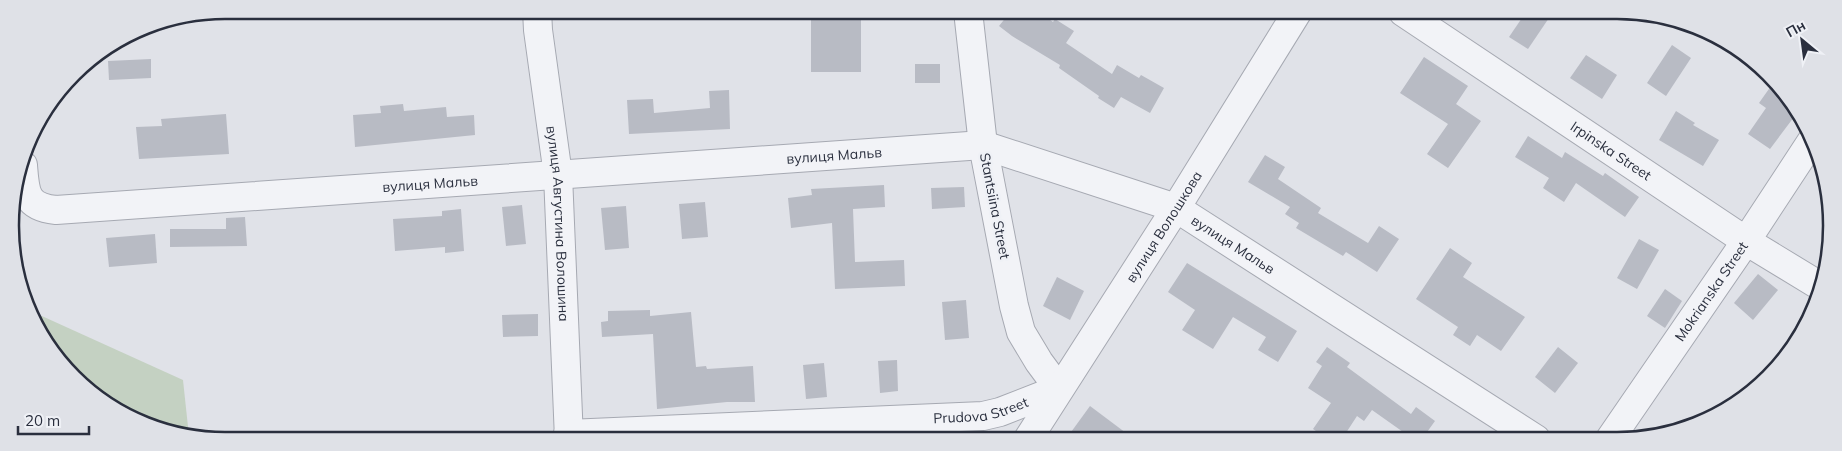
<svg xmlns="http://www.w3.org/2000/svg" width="1842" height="451" viewBox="0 0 1842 451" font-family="Mulish,sans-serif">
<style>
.green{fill:#c4d1c2}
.building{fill:#b8bbc4}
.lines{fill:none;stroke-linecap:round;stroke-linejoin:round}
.minor-casing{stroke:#a6a9b2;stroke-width:30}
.minor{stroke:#f2f3f7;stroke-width:28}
.labels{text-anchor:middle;stroke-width:5;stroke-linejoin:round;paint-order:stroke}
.street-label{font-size:14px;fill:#2a2f3e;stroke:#eff1f6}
.rim{fill:none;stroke:#2a2f3e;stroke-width:2.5}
</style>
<rect width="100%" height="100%" fill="#e0e2e8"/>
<path class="green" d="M 33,312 L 183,380 L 189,436 L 118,412 L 55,357 Z"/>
<g class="building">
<path d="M 1011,11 L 1038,11 L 1053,22 L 1055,19 L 1074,31 L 1066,43 L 1112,74 L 1117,65 L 1139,78 L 1141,75 L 1164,88 L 1150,113 L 1121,97 L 1114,108 L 1098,98 L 1099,96 L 1059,68 L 1060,65 L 1012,36 L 999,26 Z"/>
<path d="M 1526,12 L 1553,12 L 1528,49 L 1509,37 Z"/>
<rect x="811" y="13" width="50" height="59"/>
<path d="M 1672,45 L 1691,58 L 1666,96 L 1647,83 Z"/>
<path d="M 1586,55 L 1617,75 L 1602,99 L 1570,78 Z"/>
<path d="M 1424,57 L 1468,86 L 1456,104 L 1481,121 L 1448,168 L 1427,154 L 1448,124 L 1400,93 Z"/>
<path d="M 151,59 L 151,78 L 109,80 L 108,61 Z"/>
<rect x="915" y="64" width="25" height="19"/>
<path d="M 1771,86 L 1790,99 L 1797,113 L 1770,149 L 1748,134 L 1766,108 L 1759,103 Z"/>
<path d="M 729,90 L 730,129 L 629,134 L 627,100 L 653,99 L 654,113 L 710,108 L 709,91 Z"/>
<path d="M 403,104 L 404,111 L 446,107 L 447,117 L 474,115 L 475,135 L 355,147 L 353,115 L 381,113 L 380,106 Z"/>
<path d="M 1676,111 L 1695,123 L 1693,125 L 1719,140 L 1703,166 L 1659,140 Z"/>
<path d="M 226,114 L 229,154 L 139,159 L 136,127 L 162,126 L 161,119 Z"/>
<path d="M 1528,136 L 1562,158 L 1565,152 L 1603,176 L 1605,173 L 1639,197 L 1625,217 L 1576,183 L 1564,202 L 1543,188 L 1549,178 L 1515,157 Z"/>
<path d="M 1265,155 L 1285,167 L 1278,179 L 1321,208 L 1318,213 L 1368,243 L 1379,226 L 1399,239 L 1377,272 L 1346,252 L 1343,256 L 1296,228 L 1299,223 L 1285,214 L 1290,207 L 1248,182 Z"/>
<path d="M 884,185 L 885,207 L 853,209 L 855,262 L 904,260 L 905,286 L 835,289 L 832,223 L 791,228 L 788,198 L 812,195 L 811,189 Z"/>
<path d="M 964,187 L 965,207 L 932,209 L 931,188 Z"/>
<path d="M 705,202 L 708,237 L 682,239 L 679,204 Z"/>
<path d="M 522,205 L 526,244 L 506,246 L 502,207 Z"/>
<path d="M 626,206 L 629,248 L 605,250 L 601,208 Z"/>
<path d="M 461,209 L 464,251 L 445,253 L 445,247 L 395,251 L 393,219 L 442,216 L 442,211 Z"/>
<path d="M 245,217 L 247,246 L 170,247 L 170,229 L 226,229 L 226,218 Z"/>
<path d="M 155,234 L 157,263 L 109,267 L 106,238 Z"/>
<path d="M 1639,239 L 1659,250 L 1637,289 L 1617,278 Z"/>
<path d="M 1450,248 L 1472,263 L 1463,277 L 1525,317 L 1501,351 L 1477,335 L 1470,346 L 1453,335 L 1458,327 L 1416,299 Z"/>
<path d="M 1187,263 L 1297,331 L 1278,362 L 1258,350 L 1266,337 L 1233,317 L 1213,349 L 1182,330 L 1195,310 L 1168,292 Z"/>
<path d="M 1758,274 L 1778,290 L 1753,320 L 1734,303 Z"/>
<path d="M 1057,277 L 1084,291 L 1070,320 L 1043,306 Z"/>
<path d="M 1665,289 L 1682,301 L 1665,328 L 1647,316 Z"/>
<path d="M 966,300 L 969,338 L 945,340 L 942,302 Z"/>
<path d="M 650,310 L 650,316 L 691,312 L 696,367 L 706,366 L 707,369 L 753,366 L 755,402 L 727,402 L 657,409 L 653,334 L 602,337 L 601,322 L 608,321 L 608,311 Z"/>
<path d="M 538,314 L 538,336 L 503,337 L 502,315 Z"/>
<path d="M 1327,347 L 1350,363 L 1347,367 L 1411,414 L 1416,407 L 1435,421 L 1422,439 L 1413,439 L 1372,410 L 1364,421 L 1357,416 L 1342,439 L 1328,439 L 1313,429 L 1331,403 L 1308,388 L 1322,366 L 1316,362 Z"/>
<path d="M 1558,347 L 1578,363 L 1555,393 L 1535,377 Z"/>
<path d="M 897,360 L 898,391 L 880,393 L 878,361 Z"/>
<path d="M 824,363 L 827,397 L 806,399 L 803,365 Z"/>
<path d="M 1090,406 L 1134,439 L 1066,439 Z"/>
</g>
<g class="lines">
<g class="minor-casing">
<g id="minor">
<path id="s1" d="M 537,10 L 538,30 L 558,175 L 569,439"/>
<path id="s2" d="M 1403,12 L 1746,241 L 1820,286"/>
<path id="s3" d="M 23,165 C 25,192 25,207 56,210 L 983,145 L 1176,208 L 1536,439"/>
<path id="s4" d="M 568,434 L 983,416 L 1000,412 L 1059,389 L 1039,362 L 1021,332 L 1014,306 L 983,145 L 968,11"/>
<path id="s5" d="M 1028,439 L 1176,208 L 1298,11"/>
<path id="s6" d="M 1610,439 L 1746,241 L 1811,142"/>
</g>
</g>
<use href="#minor" class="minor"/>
</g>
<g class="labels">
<g class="street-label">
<text dy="5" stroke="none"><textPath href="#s2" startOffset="250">Irpinska Street</textPath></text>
<text dy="5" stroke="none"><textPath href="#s3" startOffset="844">вулиця Мальв</textPath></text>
<text dy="5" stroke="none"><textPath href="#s3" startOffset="439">вулиця Мальв</textPath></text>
<text transform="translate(995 206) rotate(79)" y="5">Stantsiina Street</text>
<text dy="5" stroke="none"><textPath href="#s1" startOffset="215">вулиця Августина Волошина</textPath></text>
<text dy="5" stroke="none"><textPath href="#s5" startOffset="252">вулиця Волошкова</textPath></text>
<text dy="5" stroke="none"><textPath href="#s3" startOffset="1264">вулиця Мальв</textPath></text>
<text dy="5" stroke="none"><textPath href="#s6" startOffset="179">Mokrianska Street</textPath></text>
<text dy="5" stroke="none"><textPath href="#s4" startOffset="414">Prudova Street</textPath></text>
</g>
</g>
<path d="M0 0H1842V451H0ZM225 19H1617A206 206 0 0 1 1823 225V226A206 206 0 0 1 1617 432H225A206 206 0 0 1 19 226V225A206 206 0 0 1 225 19Z" fill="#dfe1e7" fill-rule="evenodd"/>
<path class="rim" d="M225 19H1617A206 206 0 0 1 1823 225V226A206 206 0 0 1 1617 432H225A206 206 0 0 1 19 226V225A206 206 0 0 1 225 19Z"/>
<g transform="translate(1802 40) rotate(331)" stroke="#eff1f6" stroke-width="4" paint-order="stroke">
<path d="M0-4L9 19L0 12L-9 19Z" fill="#2a2f3e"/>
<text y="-8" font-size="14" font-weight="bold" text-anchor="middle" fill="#2a2f3e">Пн</text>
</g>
<path d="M18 426v8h71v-8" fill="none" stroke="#2a2f3e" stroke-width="2.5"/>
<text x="25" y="426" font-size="15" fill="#2a2f3e" stroke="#eff1f6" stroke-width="4" paint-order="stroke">20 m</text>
</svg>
